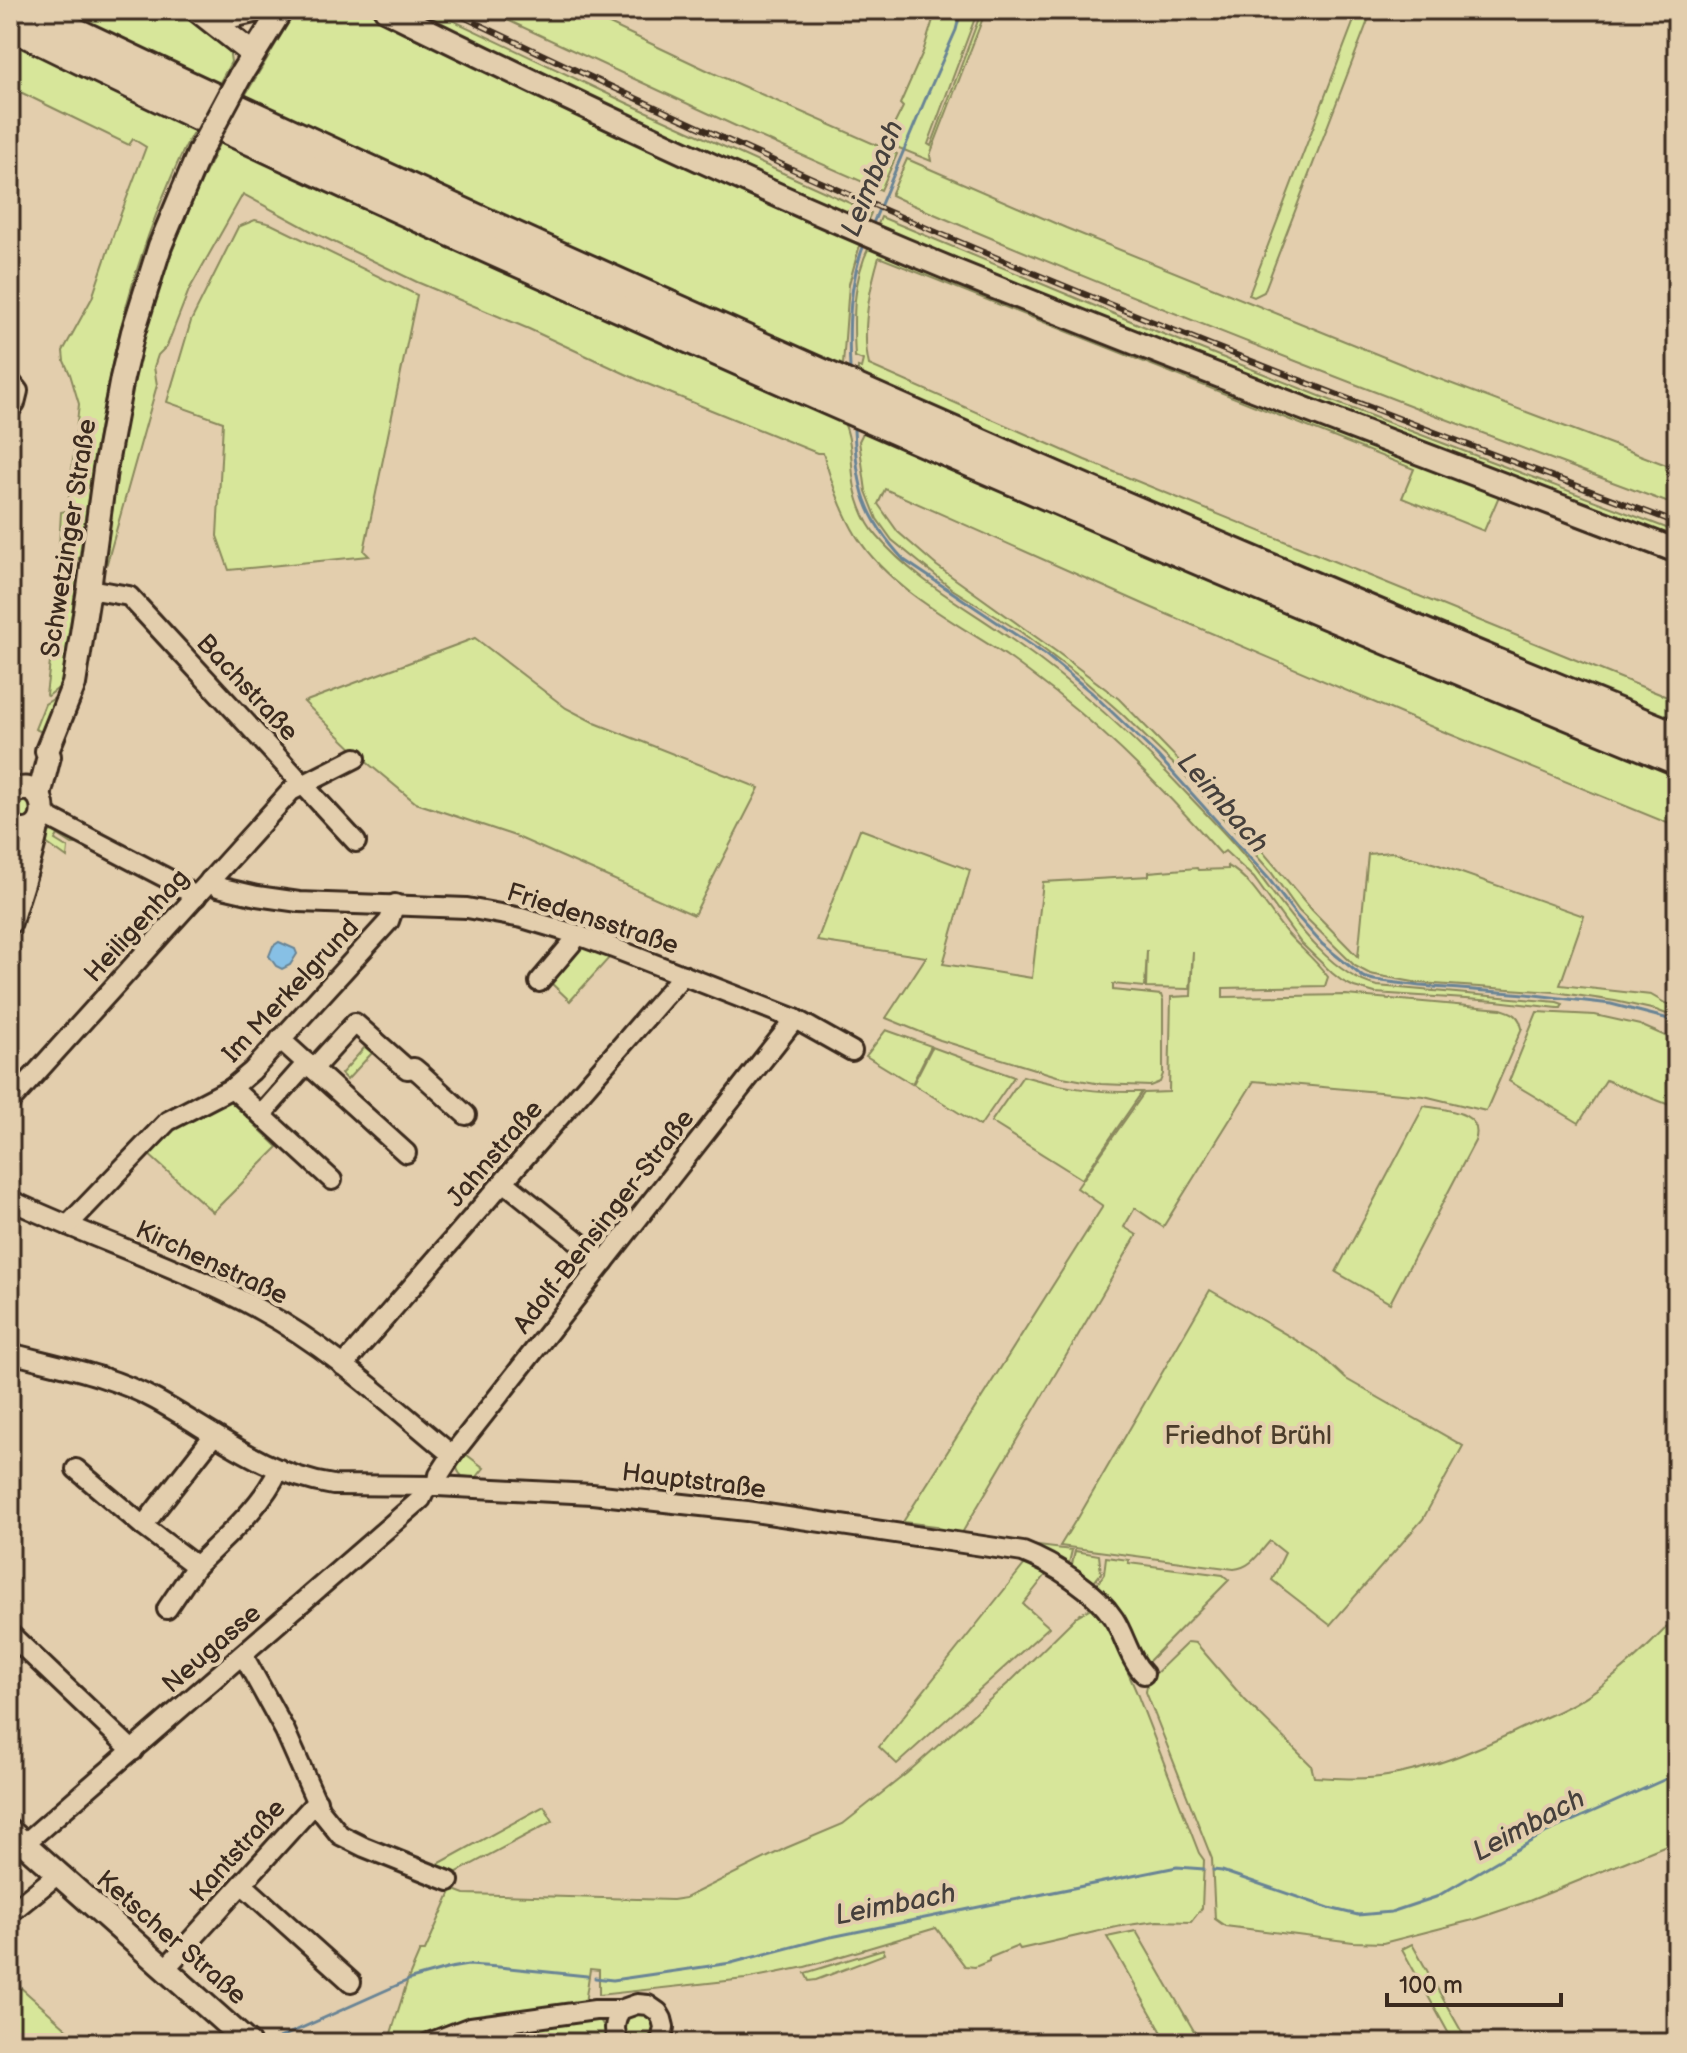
<svg xmlns="http://www.w3.org/2000/svg" width="1687" height="2053" viewBox="0 0 1687 2053" font-family="'Balsamiq Sans',sans-serif">
<style>
.green{fill:#d7e69a;stroke:#89885c;stroke-width:2}
.water{fill:#87c0e5;stroke:#698495;stroke-width:2}
.lines{fill:none;stroke-linecap:round;stroke-linejoin:round}
.stream{stroke:#698495;stroke-width:3}
.minor-casing{stroke:#3b2a1e;stroke-width:24}
.major-casing{stroke:#3b2a1e;stroke-width:28}
.highway-casing{stroke:#3b2a1e;stroke-width:32}
.minor{stroke:#e3cead;stroke-width:18}
.major{stroke:#e3cead;stroke-width:22}
.highway{stroke:#e3cead;stroke-width:26}
.rail-casing{stroke:#3b2a1e;stroke-width:6}
.rail{stroke:#e3cead;stroke-width:3;stroke-dasharray:9;stroke-linecap:butt}
.major-bridge-casing{stroke:#3b2a1e;stroke-width:28;stroke-linecap:butt}
.major-bridge{stroke:#e3cead;stroke-width:22}
.labels{text-anchor:middle;stroke-width:8;stroke-linejoin:round;paint-order:stroke}
.street-label{font-size:26px;fill:#3b2a1e;stroke:#e3cead}
.park-label{font-size:26px;fill:#4b3d2a;stroke:#e3cead}
.water-label{font-size:28px;font-style:italic;fill:#46403c;stroke:#e3cead}
</style>
<rect width="100%" height="100%" fill="#e3cead"/>
<filter id="ink" filterUnits="userSpaceOnUse"><feTurbulence type="fractalNoise" baseFrequency=".0125" numOctaves="2"/><feDisplacementMap in="SourceGraphic" scale="16" xChannelSelector="R" yChannelSelector="G"/><feConvolveMatrix kernelMatrix="1 2 1 2 8 2 1 2 1" color-interpolation-filters="sRGB"/></filter>
<g filter="url(#ink)">
<g class="green">
<path d="M 59,10 L 182,10 L 229,48 L 231,62 L 220,82 L 246,94 L 296,10 L 374,10 L 465,56 L 861,241 L 849,284 L 843,365 L 838,363 L 836,365 C 574,253 316,132 59,10 Z"/>
<path d="M 401,10 L 431,10 L 627,103 L 863,209 L 871,213 L 867,222 L 854,221 Z"/>
<path d="M 486,10 L 580,10 L 713,73 L 897,154 L 881,190 L 740,128 Z"/>
<path d="M 936,10 L 978,10 L 928,144 L 931,146 L 982,10 L 986,10 L 930,155 L 931,161 L 889,144 L 889,135 L 903,107 L 900,104 L 923,52 Z"/>
<path d="M 1358,10 L 1372,10 L 1264,292 L 1254,297 L 1249,295 Z"/>
<path d="M 10,39 L 604,316 L 844,423 C 851,438 851,457 853,475 C 855,496 863,520 877,536 C 914,580 965,606 1011,639 C 1078,686 1132,735 1188,795 C 1206,814 1224,832 1241,852 C 1277,894 1321,973 1377,986 L 1557,1002 L 1563,1004 L 1561,1008 L 1558,1008 L 1496,1001 L 1375,993 L 1354,987 L 1342,981 L 1332,973 L 1301,943 L 1254,878 L 1225,851 L 1221,854 C 1170,796 1117,741 1056,693 C 1040,681 1024,668 1008,657 C 954,621 893,592 857,537 C 841,511 831,481 823,453 L 817,453 L 645,383 L 529,329 L 417,282 L 315,233 L 243,194 L 189,290 L 167,346 L 158,355 L 154,367 L 157,385 L 107,563 L 105,561 C 117,479 127,395 151,314 C 168,255 192,200 219,144 L 192,134 C 179,157 169,182 159,207 C 115,318 96,436 80,554 C 78,561 76,564 69,565 L 79,567 L 61,686 L 48,696 L 46,695 L 55,622 L 61,512 L 66,511 L 67,515 L 79,404 L 70,374 L 64,361 L 63,351 L 92,298 L 117,224 L 146,147 L 133,139 L 129,145 L 10,87 Z"/>
<path d="M 907,159 L 1066,228 L 1426,374 L 1677,469 L 1677,506 C 1418,410 1160,311 906,202 L 891,195 Z"/>
<path d="M 881,217 L 1143,326 L 1345,406 L 1677,532 L 1677,546 L 1118,330 L 877,227 Z"/>
<path d="M 255,220 L 271,224 L 417,295 L 364,551 L 369,556 L 229,570 L 217,536 L 223,422 L 167,402 L 191,321 L 238,227 Z"/>
<path d="M 870,245 L 1677,558 L 1677,565 L 1499,496 L 1484,531 L 1402,498 L 1414,469 L 879,257 C 869,291 861,330 869,365 L 1085,460 L 1677,701 L 1677,723 L 1345,586 L 862,377 L 863,374 L 858,372 L 858,367 L 861,368 L 863,360 L 855,357 C 853,319 852,280 870,245 Z"/>
<path d="M 863,433 L 866,433 L 891,441 L 1522,710 L 1677,774 L 1677,827 L 1425,724 L 1150,607 L 885,489 L 878,504 L 898,532 L 937,566 L 1057,652 L 1119,699 L 1231,814 L 1312,910 L 1358,957 L 1368,854 L 1392,852 L 1436,864 L 1584,916 L 1560,985 L 1651,995 L 1677,1010 L 1677,1018 L 1656,1010 L 1615,1001 L 1555,992 L 1419,983 L 1370,974 L 1355,966 L 1299,911 L 1271,872 L 1184,774 L 1121,713 L 1080,677 L 1021,632 L 952,589 L 892,540 L 877,519 L 866,491 L 859,441 Z"/>
<path d="M 475,638 L 566,708 L 595,723 L 759,788 L 694,915 L 515,836 L 416,803 L 364,760 L 304,702 Z"/>
<path d="M 60,695 L 62,696 L 42,732 L 35,729 L 45,704 Z"/>
<path d="M 25,798 L 34,805 L 30,821 L 11,817 C 7,804 13,801 25,798 Z"/>
<path d="M 860,829 L 970,870 L 943,964 L 1032,978 L 1043,882 L 1149,876 L 1149,872 L 1197,868 L 1198,870 L 1228,869 L 1228,866 C 1251,878 1269,912 1286,932 C 1299,947 1316,960 1328,977 L 1325,986 L 1223,988 L 1223,997 L 1346,995 L 1501,1009 C 1514,1013 1519,1015 1522,1028 L 1486,1111 L 1424,1096 L 1254,1081 L 1163,1227 L 1135,1208 L 1124,1227 L 1137,1235 L 962,1533 L 935,1530 L 937,1526 L 903,1522 L 1103,1206 L 1077,1188 L 1144,1093 L 1169,1092 L 1171,997 L 1191,996 L 1193,952 L 1190,989 L 1146,988 L 1147,950 L 1145,987 L 1113,984 L 1113,990 L 1161,995 L 1163,1001 L 1163,1074 L 1160,1082 L 1150,1086 L 1101,1084 L 1057,1076 L 940,1040 L 886,1018 L 926,957 L 817,941 Z"/>
<path d="M 54,830 L 63,832 L 80,842 L 78,844 L 72,844 L 58,835 L 55,840 L 68,848 L 67,858 L 42,840 L 45,834 Z"/>
<path d="M 576,943 L 610,957 L 570,1001 L 549,981 Z"/>
<path d="M 1537,1012 L 1595,1015 L 1640,1025 L 1677,1041 L 1677,1108 L 1606,1080 L 1579,1123 L 1509,1081 Z"/>
<path d="M 886,1030 L 931,1046 L 912,1084 L 866,1056 Z"/>
<path d="M 365,1047 L 372,1053 L 347,1080 L 341,1074 Z"/>
<path d="M 932,1047 L 1014,1077 L 980,1126 L 913,1084 Z"/>
<path d="M 1023,1076 C 1065,1088 1098,1093 1142,1092 L 1082,1179 L 991,1122 Z"/>
<path d="M 229,1100 L 278,1147 L 213,1212 L 148,1154 L 172,1128 Z"/>
<path d="M 1424,1106 C 1445,1110 1485,1111 1475,1141 L 1390,1303 L 1336,1272 Z"/>
<path d="M 1210,1290 L 1318,1353 L 1346,1379 L 1463,1446 L 1423,1519 L 1330,1625 L 1272,1580 L 1285,1553 L 1270,1541 C 1259,1553 1251,1568 1234,1569 L 1060,1546 L 1077,1518 L 1078,1518 Z"/>
<path d="M 463,1452 L 484,1468 L 476,1478 L 462,1476 C 453,1468 458,1461 463,1452 Z"/>
<path d="M 1013,1543 L 1072,1550 L 1069,1563 L 1065,1568 Z"/>
<path d="M 1075,1551 L 1099,1555 L 1101,1573 L 1091,1586 L 1068,1569 L 1072,1564 Z"/>
<path d="M 1106,1557 L 1129,1560 L 1128,1563 L 1223,1575 L 1229,1580 L 1147,1663 L 1138,1660 L 1093,1590 L 1104,1574 Z"/>
<path d="M 1028,1560 L 1048,1572 L 1023,1604 L 1049,1627 L 897,1764 L 879,1747 Z"/>
<path d="M 1091,1608 L 1108,1627 L 1136,1691 L 1199,1853 L 1204,1860 L 1202,1908 L 1191,1922 L 1157,1921 L 1121,1926 L 1020,1949 L 1018,1946 L 989,1958 L 989,1961 L 975,1967 L 965,1966 L 936,1928 L 805,1967 L 745,1979 L 599,1995 L 599,1970 L 590,1969 L 584,2010 L 471,2016 L 400,2043 L 388,2043 L 408,1979 L 420,1951 L 425,1951 L 452,1889 L 465,1894 L 672,1900 L 685,1898 L 786,1848 L 843,1824 L 907,1773 L 1013,1679 L 1077,1616 Z"/>
<path d="M 1677,1616 L 1677,1839 L 1664,1846 L 1529,1901 L 1473,1920 L 1383,1943 L 1353,1942 L 1225,1926 L 1215,1919 L 1212,1859 L 1146,1692 L 1147,1685 L 1151,1678 L 1188,1642 L 1196,1643 L 1245,1700 L 1311,1765 L 1314,1777 C 1338,1778 1363,1780 1387,1776 C 1432,1769 1473,1751 1514,1732 C 1534,1722 1555,1714 1575,1703 C 1614,1681 1647,1649 1677,1616 Z"/>
<path d="M 544,1806 L 553,1821 L 450,1876 L 431,1868 Z"/>
<path d="M 1136,1931 L 1201,2043 L 1168,2043 L 1107,1937 Z"/>
<path d="M 1412,1944 L 1468,2043 L 1454,2043 L 1402,1949 Z"/>
<path d="M 883,1949 L 885,1954 L 816,1980 L 809,1981 L 805,1973 Z"/>
<path d="M 10,1978 L 83,2043 L 10,2043 Z"/>
<circle cx="639" cy="2029" r="15"/>
<path d="M 597,2015 L 614,2043 L 448,2043 L 472,2033 Z"/>
</g>
<path class="water" d="M 279,942 L 295,949 L 297,954 L 290,965 L 282,969 L 276,966 L 269,956 L 273,946 Z"/>
<g class="lines">
<g class="stream">
<path d="M 871,228 L 925,100 L 956,30 L 961,10"/>
<path d="M 850,368 C 848,326 849,282 865,242"/>
<path d="M 854,430 C 857,487 864,517 904,560 L 1046,655 L 1092,693 L 1157,755 L 1268,878 L 1296,915 L 1322,944 L 1363,977 L 1374,980 L 1420,986 L 1526,994 L 1611,1004 L 1665,1018 L 1677,1025"/>
<path d="M 1213,1870 L 1222,1871 L 1329,1908 L 1358,1915 L 1391,1912 L 1436,1897 L 1545,1833 L 1677,1774"/>
<path d="M 595,1978 L 613,1980 L 731,1963 L 826,1938 L 1177,1867 L 1204,1869"/>
<path d="M 268,2043 L 411,1979 L 450,1968 L 468,1965 L 499,1967 L 587,1976"/>
</g>
<g class="minor-casing">
<g id="minor">
<path d="M 10,381 L 18,391 L 15,403 L 10,410"/>
<path d="M 89,589 L 129,596 L 356,842"/>
<path d="M 43,814 L 172,881 L 196,897"/>
<path d="M 210,880 L 218,887 L 257,896 L 299,902 L 467,908 L 522,918 L 575,934 L 616,949 L 795,1019 L 852,1051"/>
<path d="M 539,982 L 573,942 L 575,934"/>
<path d="M 280,1039 L 406,1153"/>
<path d="M 313,1069 L 355,1023 L 407,1069 L 414,1068 L 420,1073 L 466,1115"/>
<path d="M 232,1088 L 332,1180"/>
<path d="M 10,1102 L 291,791 L 356,758"/>
<path d="M 261,1115 L 307,1063"/>
<path d="M 504,1182 L 604,1262"/>
<path d="M 10,1200 C 93,1239 182,1267 262,1311 C 332,1349 391,1405 452,1455"/>
<path d="M 68,1225 L 168,1121 L 232,1088 L 252,1071 L 389,921 L 395,904"/>
<path d="M 10,1353 C 59,1366 111,1375 156,1400 C 214,1432 266,1475 333,1485 L 437,1486 L 592,1494 L 747,1511 L 1023,1552 C 1054,1564 1095,1590 1114,1619 C 1125,1636 1129,1659 1144,1674"/>
<path d="M 343,1366 L 683,975"/>
<path d="M 214,1435 L 143,1526 L 196,1566 C 226,1536 261,1508 279,1469"/>
<path d="M 76,1469 L 143,1526"/>
<path d="M 437,1486 L 439,1475 L 452,1455 L 795,1019"/>
<path d="M 167,1609 L 196,1566"/>
<path d="M 10,1634 L 133,1751"/>
<path d="M 243,1655 L 285,1731 L 320,1810 L 340,1835 L 364,1847 L 449,1881"/>
<path d="M 24,1844 L 421,1499 L 427,1486"/>
<path d="M 242,1884 L 351,1982"/>
<path d="M 10,1913 L 58,1874"/>
<path d="M 165,1969 L 317,1801"/>
<path d="M 429,2043 L 471,2027 L 595,2010 L 620,2010 L 637,2004 L 648,2005 L 658,2012 L 662,2019 L 664,2027 L 662,2038 L 658,2043"/>
<path d="M 620,2043 C 612,2032 615,2022 620,2010"/>
</g>
</g>
<g class="major-casing">
<g id="major">
<path d="M 197,10 L 253,54"/>
<path d="M 386,10 C 573,102 762,192 955,271 C 1194,368 1436,459 1677,551"/>
<path d="M 227,17 L 258,10"/>
<path d="M 240,76 L 281,10"/>
<path d="M 10,793 C 53,770 54,849 10,827"/>
<path d="M 39,796 L 49,756 L 47,751 L 74,684 L 89,589 L 105,469 L 122,378 L 133,332 L 160,246 L 200,151"/>
<path d="M 10,922 C 19,890 32,857 37,826"/>
<path d="M 10,1831 L 248,2043"/>
</g>
</g>
<g class="highway-casing">
<g id="highway">
<path d="M 30,10 C 278,128 527,242 778,353 C 1076,486 1375,614 1677,736"/>
<path d="M 10,26 C 212,126 419,219 625,311 C 973,467 1324,616 1677,761"/>
</g>
</g>
<use href="#minor" class="minor"/>
<use href="#major" class="major"/>
<use href="#highway" class="highway"/>
<g class="rail-casing">
<path id="rail" d="M 449,10 C 610,87 772,162 936,232 C 1180,336 1428,431 1677,523"/>
</g>
<use href="#rail" class="rail"/>
<g class="major-bridge-casing">
<path id="major-bridge" d="M 200,151 L 240,76"/>
</g>
<use href="#major-bridge" class="major-bridge"/>
</g>
</g>
<g class="labels">
<g class="street-label">
<text transform="translate(68 538) rotate(-81)" y="9">Schwetzinger Straße</text>
<text transform="translate(248 687) rotate(47)" y="9">Bachstraße</text>
<text transform="translate(593 918) rotate(18)" y="9">Friedensstraße</text>
<text transform="translate(136 925) rotate(-48)" y="9">Heiligenhag</text>
<text transform="translate(290 990) rotate(-47)" y="9">Im Merkelgrund</text>
<text transform="translate(494 1153) rotate(-49)" y="9">Jahnstraße</text>
<text transform="translate(603 1221) rotate(-52)" y="9">Adolf-Bensinger-Straße</text>
<text transform="translate(212 1262) rotate(25)" y="9">Kirchenstraße</text>
<text transform="translate(694 1480) rotate(7)" y="9">Hauptstraße</text>
<text transform="translate(211 1648) rotate(-41)" y="9">Neugasse</text>
<text transform="translate(237 1850) rotate(-48)" y="9">Kantstraße</text>
<text transform="translate(172 1937) rotate(41)" y="9">Ketscher Straße</text>
</g>
<g class="park-label">
<text x="1248" y="1444">Friedhof Brühl</text>
</g>
<g class="water-label">
<text transform="translate(871 178) rotate(-68)" y="10">Leimbach</text>
<text transform="translate(1224 802) rotate(49)" y="10">Leimbach</text>
<text transform="translate(1528 1824) rotate(-28)" y="10">Leimbach</text>
<text transform="translate(895 1903) rotate(-11)" y="10">Leimbach</text>
</g>
</g>
<rect width="1687" height="2053" fill="none" stroke="#e3cead" stroke-width="40"/>
<rect x="20" y="20" width="1647" height="2013" fill="none" stroke="#3b2a1e" stroke-width="3" filter="url(#ink)"/>
<path d="M1387 1993v12h174v-12" fill="none" stroke="#3b2a1e" stroke-width="4"/>
<text x="1399" y="1993" font-size="24" fill="#3b2a1e" stroke="#e3cead" stroke-width="6" paint-order="stroke">100 m</text>
</svg>
